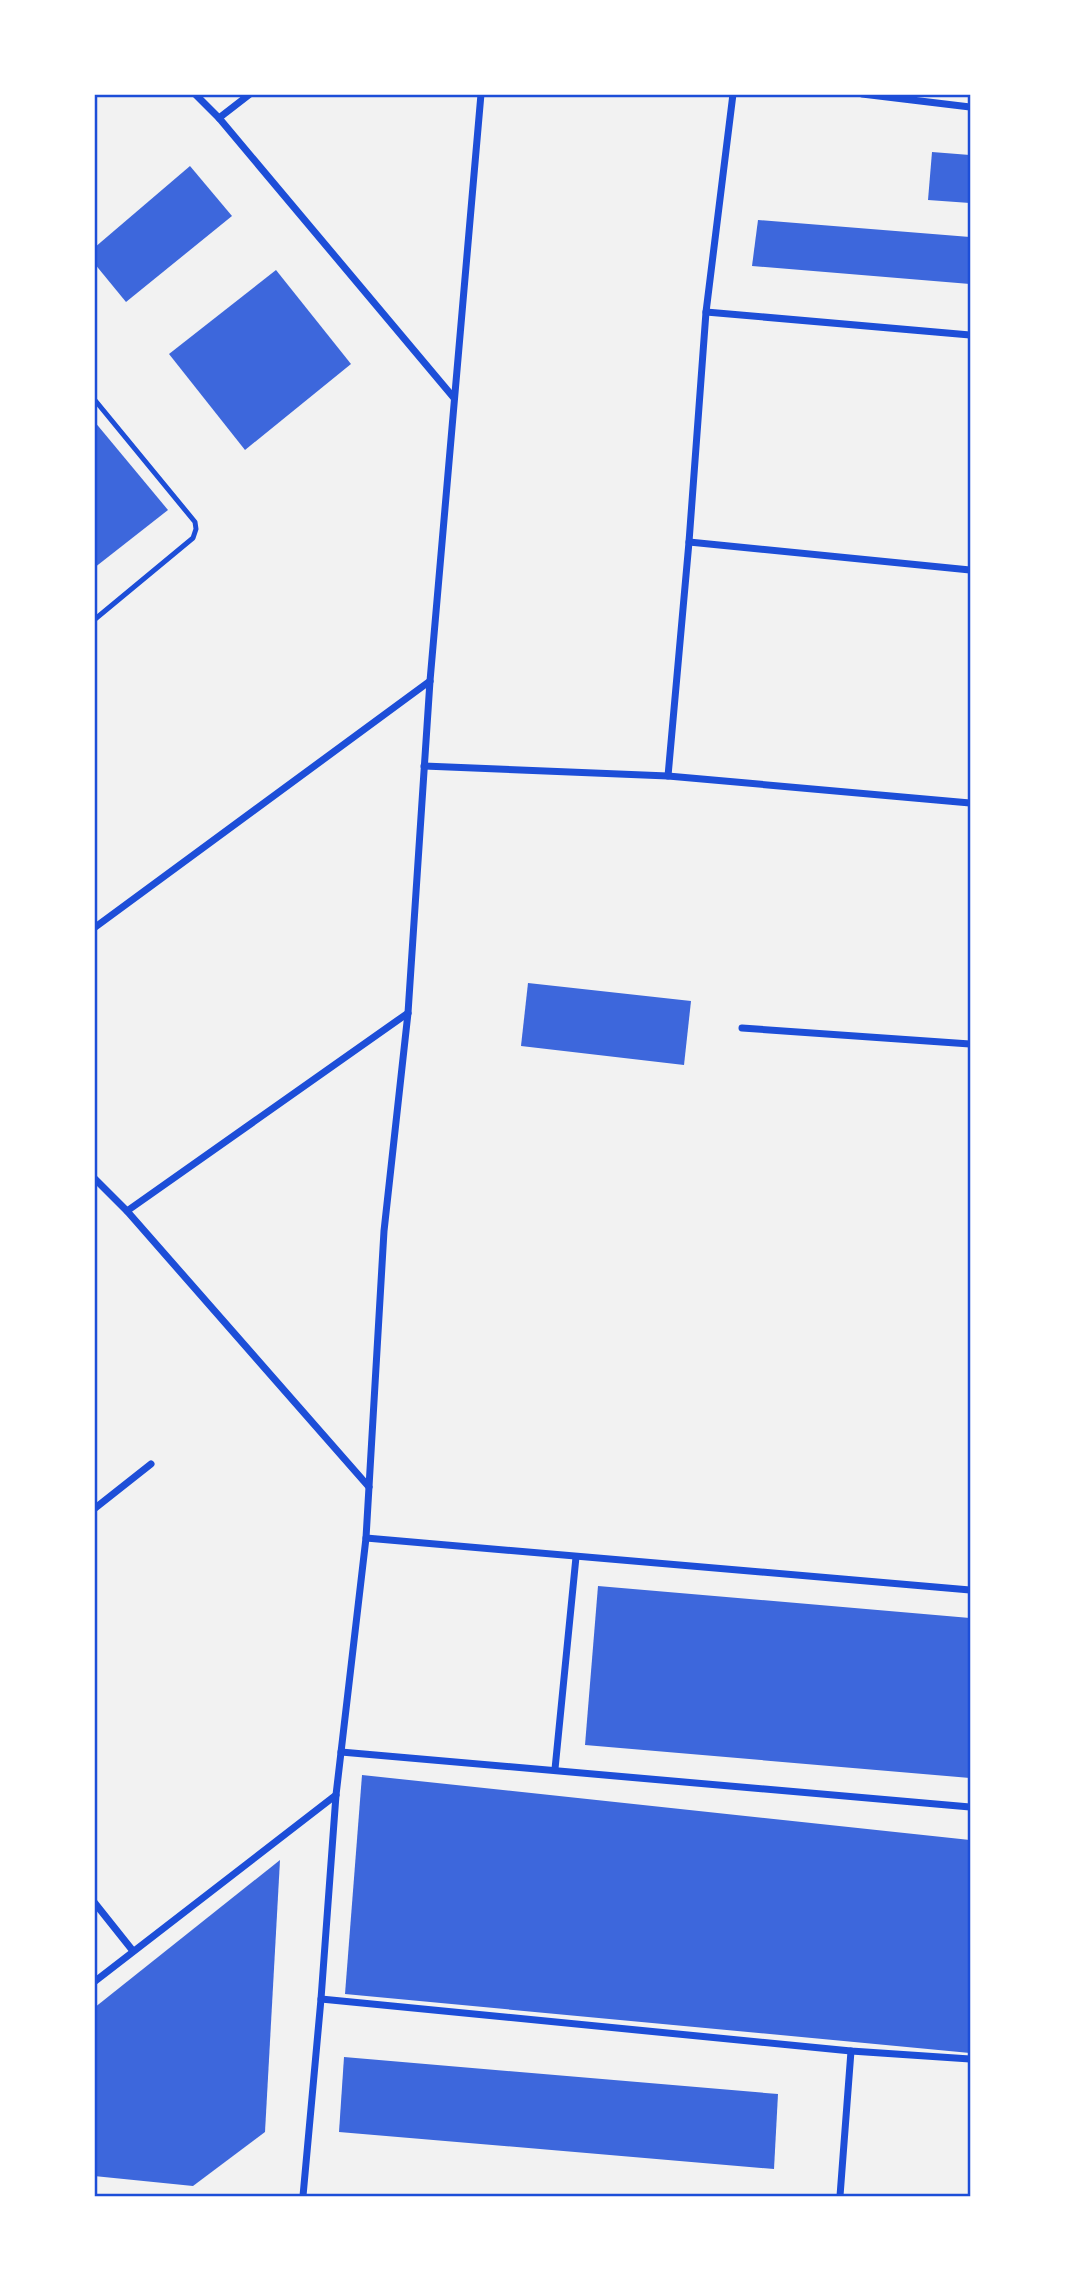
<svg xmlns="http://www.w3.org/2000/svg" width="1065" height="2291" viewBox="0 0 1065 2291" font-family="'Fira Sans Condensed',sans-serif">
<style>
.building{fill:#3d67dc}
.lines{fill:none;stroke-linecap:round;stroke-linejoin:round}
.service{stroke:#1d4ed8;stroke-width:5}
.minor{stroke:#1d4ed8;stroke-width:7}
.neatline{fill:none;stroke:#1d4ed8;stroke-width:2.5}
</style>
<rect width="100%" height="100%" fill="#f2f2f2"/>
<g class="building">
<path d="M 932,152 L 970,155 L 970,203 L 928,200 Z"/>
<path d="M 190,166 L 232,216 L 126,302 L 94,263 L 94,248 Z"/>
<path d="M 758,220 L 970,237 L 970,284 L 752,266 Z"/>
<path d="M 276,270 L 351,364 L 245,450 L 169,354 Z"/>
<path d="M 94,421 L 168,510 L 94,568 Z"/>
<path d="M 528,983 L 691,1001 L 684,1065 L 521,1046 Z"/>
<path d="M 598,1586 L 970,1618 L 970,1778 L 585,1745 Z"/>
<path d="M 362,1775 L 970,1840 L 970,2053 L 345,1994 Z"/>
<path d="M 280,1860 L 265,2132 L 193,2186 L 94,2176 L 94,2008 Z"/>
<path d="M 344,2057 L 778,2094 L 774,2169 L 339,2132 Z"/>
</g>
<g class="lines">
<path class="service" d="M 94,399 L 195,522 L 196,529 L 193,538 L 94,620"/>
<g class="minor">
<path d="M 195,94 L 219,118 L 454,398"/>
<path d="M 862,94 L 970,107"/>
<path d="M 219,118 L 250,94"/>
<path d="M 706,312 L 970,335"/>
<path d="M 689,542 L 970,570"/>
<path d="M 424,766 L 668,776 L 970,803"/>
<path d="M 668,776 L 689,542 L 706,312 L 733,94"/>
<path d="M 94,928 L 430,681"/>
<path d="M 742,1028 L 970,1044"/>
<path d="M 94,1178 L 127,1211 L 369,1487"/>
<path d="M 127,1211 L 408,1013"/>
<path d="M 94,1509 L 151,1464"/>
<path d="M 366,1538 L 970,1590"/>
<path d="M 341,1752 L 970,1807"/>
<path d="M 555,1769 L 576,1557"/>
<path d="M 94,1902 L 133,1951"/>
<path d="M 94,1982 L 336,1795"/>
<path d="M 321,1999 L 851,2051 L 970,2059"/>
<path d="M 303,2196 L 321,1999 L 336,1795 L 366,1538 L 384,1231 L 408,1013 L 430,681 L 481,94"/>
<path d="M 840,2196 L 851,2051"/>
</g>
</g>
<rect width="1065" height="2291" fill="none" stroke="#ffffff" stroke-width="192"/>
<rect x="96" y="96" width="873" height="2099" class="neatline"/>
</svg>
